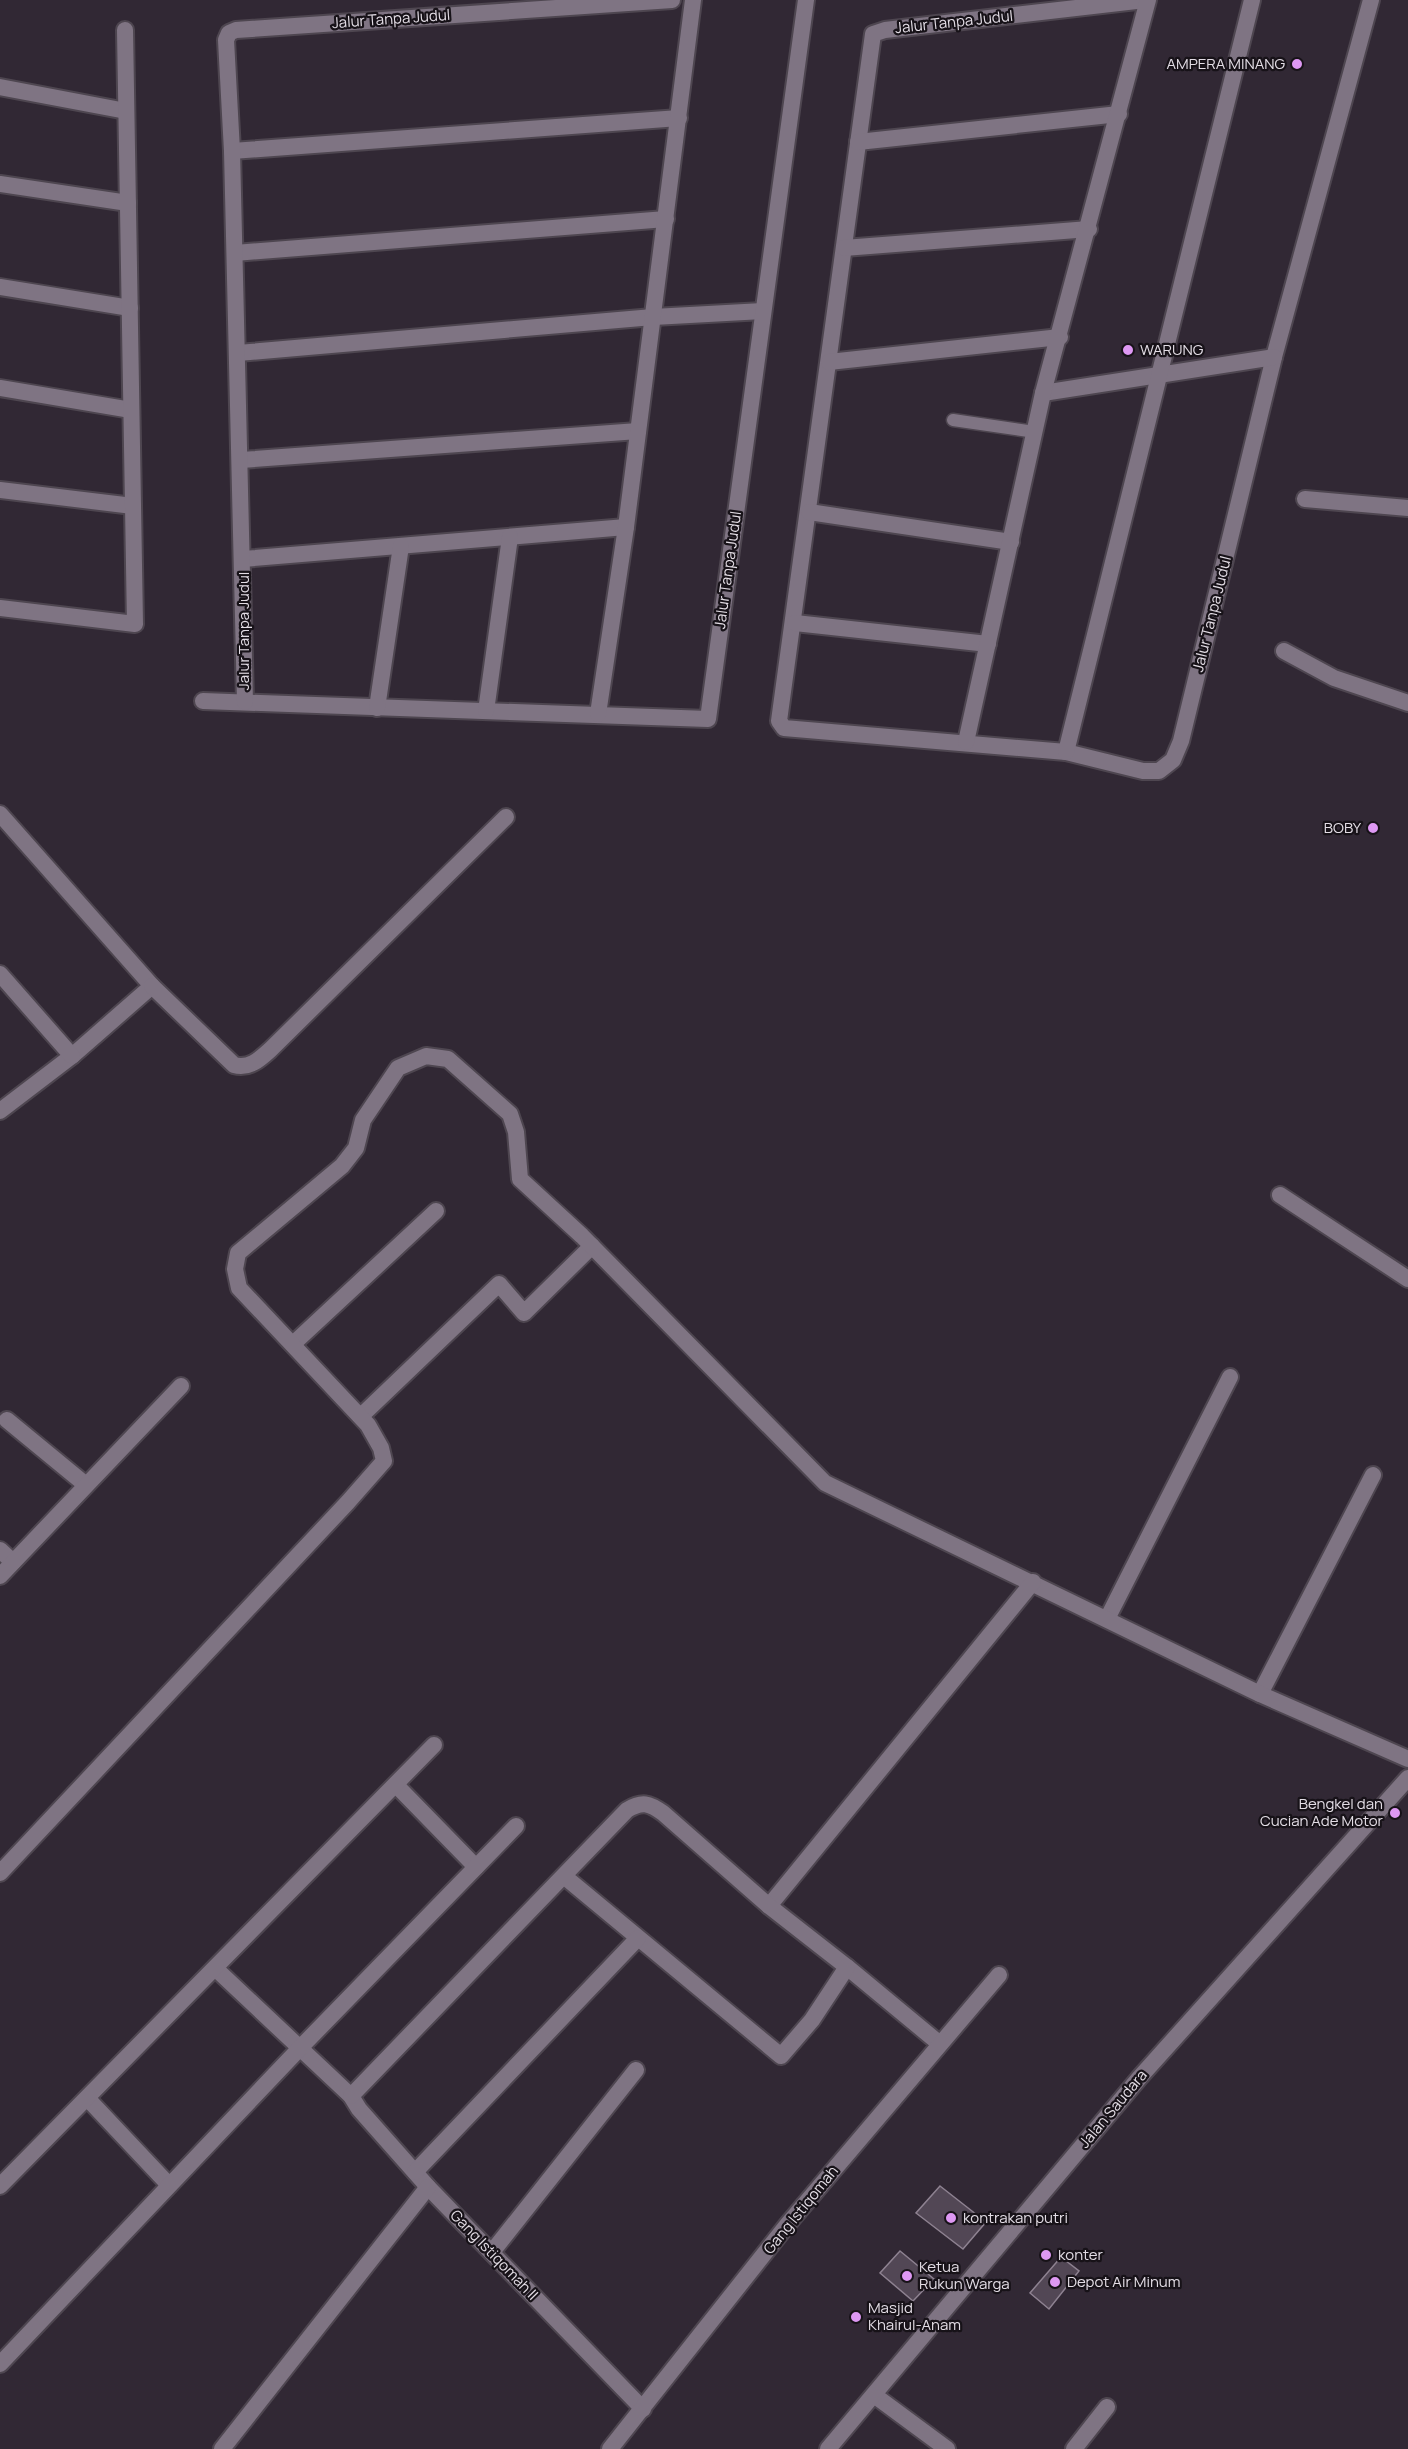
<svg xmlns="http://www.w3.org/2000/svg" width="1408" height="2449" viewBox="0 0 1408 2449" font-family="Manrope,sans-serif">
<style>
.building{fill:#524755;stroke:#8e8291;stroke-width:1.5}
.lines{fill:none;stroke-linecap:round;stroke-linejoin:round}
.service-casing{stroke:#4e4650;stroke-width:15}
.minor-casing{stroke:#4e4650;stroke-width:20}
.service{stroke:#7f7483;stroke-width:12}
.minor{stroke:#7f7483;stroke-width:16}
.poi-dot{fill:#de98f3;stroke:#171218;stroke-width:2}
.labels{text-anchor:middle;stroke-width:4.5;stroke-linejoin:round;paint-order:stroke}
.street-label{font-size:15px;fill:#e3dde5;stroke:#171218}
.poi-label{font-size:15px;fill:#e3dde5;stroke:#171218;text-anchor:start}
</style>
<rect width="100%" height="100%" fill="#312834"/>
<g class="building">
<path d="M 940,2186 L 986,2222 L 963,2249 L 916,2213 Z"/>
<path d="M 900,2251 L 934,2279 L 913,2301 L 880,2273 Z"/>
<path d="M 1061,2257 L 1079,2271 L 1049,2309 L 1030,2293 Z"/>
</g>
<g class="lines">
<g class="service-casing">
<path id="service" d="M 953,420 L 1035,432"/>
</g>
<g class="minor-casing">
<g id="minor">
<path d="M 1145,0 L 885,30 L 873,34 L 779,721 L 784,728 L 1066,752 L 1143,771 L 1159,771 L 1173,760 L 1181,741 L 1274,357 L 1371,0"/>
<path d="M 0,87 L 126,111"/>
<path d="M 858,142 L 1119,114"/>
<path d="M 232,151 L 679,118"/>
<path d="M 0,184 L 128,203"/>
<path d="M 844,248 L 1089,229"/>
<path d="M 235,253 L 666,219"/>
<path d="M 0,287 L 130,308"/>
<path d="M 238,353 L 653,317 L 763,311"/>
<path d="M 829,362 L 1060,337"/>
<path d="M 0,388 L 131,410"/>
<path d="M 1043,393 L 1274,357"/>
<path d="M 241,460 L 638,431"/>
<path d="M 0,490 L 133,506"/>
<path d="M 1305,499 L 1408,508"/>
<path d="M 809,512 L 1011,542"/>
<path d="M 243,559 L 626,527"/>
<path d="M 0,608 L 135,624 L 125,30"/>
<path d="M 795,623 L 988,644"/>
<path d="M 1284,651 L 1334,678 L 1408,703"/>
<path d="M 203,701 L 708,719 L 806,0"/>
<path d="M 245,702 L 232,151 L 226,40 L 229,33 L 236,30 L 672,0"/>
<path d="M 377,708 L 401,546"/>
<path d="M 486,711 L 510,537"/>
<path d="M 598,714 L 626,527 L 693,0"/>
<path d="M 966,742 L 1043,393 L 1148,0"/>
<path d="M 1066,752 L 1252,0"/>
<path d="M 0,814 L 152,986 L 72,1056 L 0,1111"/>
<path d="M 0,974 L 72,1056"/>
<path d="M 152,986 L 234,1065 C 249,1069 259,1060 270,1050 L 506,817"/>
<path d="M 1280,1195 L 1408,1279"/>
<path d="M 293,1344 L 436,1211"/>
<path d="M 361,1416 L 499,1284 L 524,1313 L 592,1246"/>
<path d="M 7,1420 L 86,1485"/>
<path d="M 0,1550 L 13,1562"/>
<path d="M 0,1576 L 181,1386"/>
<path d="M 1107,1619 L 1230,1377"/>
<path d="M 1260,1694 L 1373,1475"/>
<path d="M 396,1785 L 476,1867"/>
<path d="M 0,1873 L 348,1502 L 384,1461 L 381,1448 L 368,1425 L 239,1288 L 235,1269 L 238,1253 L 342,1166 L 356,1148 L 363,1120 L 398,1068 L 426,1056 L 448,1059 L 510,1114 L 516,1132 L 520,1179 L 582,1236 L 825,1483 L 1260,1694 L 1408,1759"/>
<path d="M 769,1906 L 1033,1582"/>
<path d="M 847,1967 L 940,2044"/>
<path d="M 216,1969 L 351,2096 L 359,2109 L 428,2187 L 643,2409"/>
<path d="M 351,2096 L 627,1810 C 642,1801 649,1803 663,1813 L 769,1906 L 847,1967 L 812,2020 L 781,2056 L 565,1877"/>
<path d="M 87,2098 L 169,2185"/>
<path d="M 415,2172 L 638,1938"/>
<path d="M 0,2186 L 434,1745"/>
<path d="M 492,2252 L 636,2070"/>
<path d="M 0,2364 L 300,2048 L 516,1826"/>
<path d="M 874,2395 L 947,2449"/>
<path d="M 222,2449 L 428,2187"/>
<path d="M 610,2449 L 787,2225 L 999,1975"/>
<path d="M 828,2449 L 1140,2077 L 1408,1778"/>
<path d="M 1074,2449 L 1107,2407"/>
</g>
</g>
<use href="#service" class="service"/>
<use href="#minor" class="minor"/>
</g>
<g class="poi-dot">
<circle cx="1297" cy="64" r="6"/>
<circle cx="1128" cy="350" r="6"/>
<circle cx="1373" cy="828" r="6"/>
<circle cx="1395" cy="1813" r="6"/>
<circle cx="951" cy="2218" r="6"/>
<circle cx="1046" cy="2255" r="6"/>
<circle cx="907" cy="2276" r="6"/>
<circle cx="1055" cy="2282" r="6"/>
<circle cx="856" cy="2317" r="6"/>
</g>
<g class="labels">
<g class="street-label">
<text transform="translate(391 19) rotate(-4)" y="5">Jalur Tanpa Judul</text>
<text transform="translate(954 22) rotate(-6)" y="5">Jalur Tanpa Judul</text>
<text transform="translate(728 570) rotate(-82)" y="5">Jalur Tanpa Judul</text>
<text transform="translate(1212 614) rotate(-76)" y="5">Jalur Tanpa Judul</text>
<text transform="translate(244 631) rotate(-90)" y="5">Jalur Tanpa Judul</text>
<text transform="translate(1113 2109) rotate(-50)" y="5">Jalan Saudara</text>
<text transform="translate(801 2210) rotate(-51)" y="5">Gang Istiqomah</text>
<text transform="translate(494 2255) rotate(46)" y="5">Gang Istiqomah II</text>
</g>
<g class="poi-label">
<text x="1285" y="69" text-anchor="end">AMPERA MINANG</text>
<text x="1140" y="355">WARUNG</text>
<text x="1361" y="833" text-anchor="end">BOBY</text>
<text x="1383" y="1809" text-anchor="end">Bengkel dan<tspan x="1383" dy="17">Cucian Ade Motor</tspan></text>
<text x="963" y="2223">kontrakan putri</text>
<text x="1058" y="2260">konter</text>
<text x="919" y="2272">Ketua<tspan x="919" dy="17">Rukun Warga</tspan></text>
<text x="1067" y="2287">Depot Air Minum</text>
<text x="868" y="2313">Masjid<tspan x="868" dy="17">Khairul-Anam</tspan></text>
</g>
</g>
</svg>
